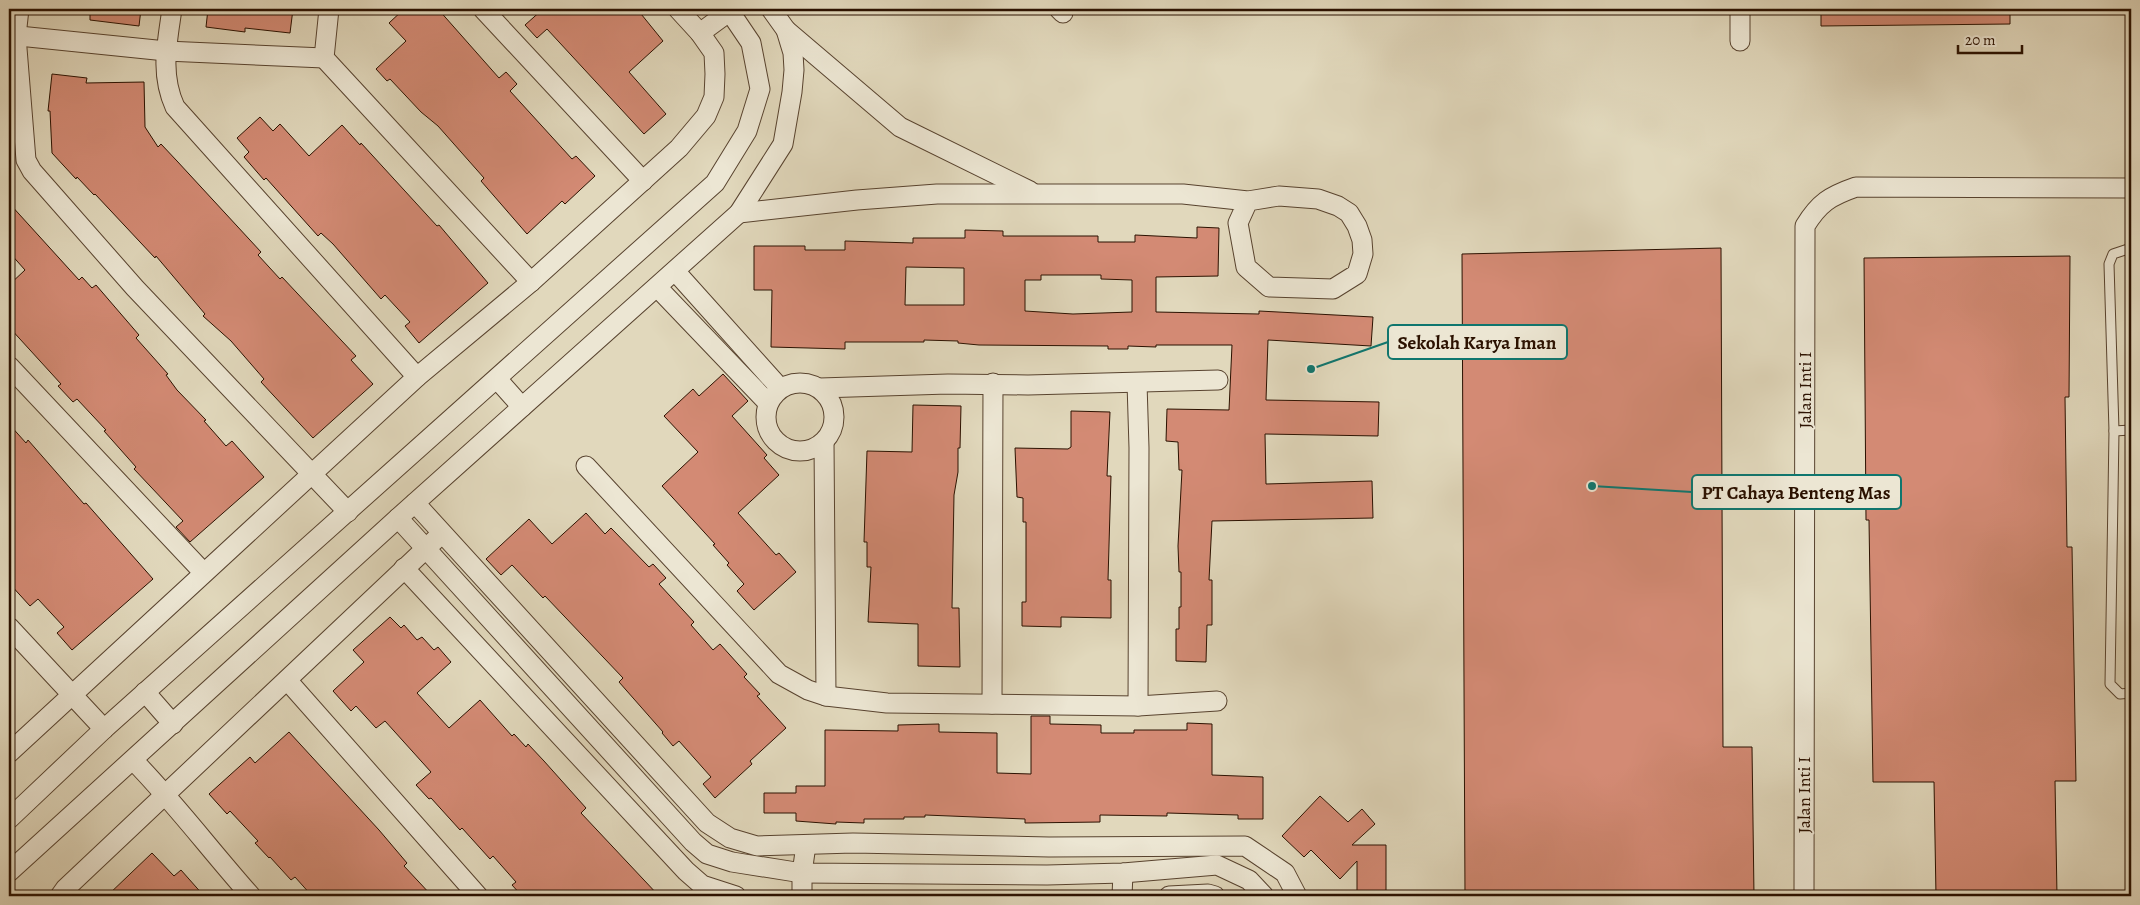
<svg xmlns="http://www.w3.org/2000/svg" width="2140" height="905" viewBox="0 0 2140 905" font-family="Alegreya,serif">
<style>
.building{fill:#d38a74;stroke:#2b1100;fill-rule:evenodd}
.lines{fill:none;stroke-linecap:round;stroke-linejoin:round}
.lane-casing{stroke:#58432f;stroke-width:11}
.street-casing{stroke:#58432f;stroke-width:21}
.lane{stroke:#ece6d3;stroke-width:9}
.street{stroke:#ece6d3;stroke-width:19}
.labels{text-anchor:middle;stroke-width:4;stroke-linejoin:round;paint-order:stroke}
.street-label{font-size:18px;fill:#2b1100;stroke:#ece6d3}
.leader{fill:none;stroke:#0f766e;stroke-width:2}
.callout-dot{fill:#0f766e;stroke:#ece6d3;stroke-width:2}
.callout{fill:#ece6d3;stroke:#0f766e;stroke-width:2}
.callout-label{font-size:19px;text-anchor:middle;font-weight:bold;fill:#2b1100}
</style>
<rect width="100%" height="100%" fill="#e1d8bc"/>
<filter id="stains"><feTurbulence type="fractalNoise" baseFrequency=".004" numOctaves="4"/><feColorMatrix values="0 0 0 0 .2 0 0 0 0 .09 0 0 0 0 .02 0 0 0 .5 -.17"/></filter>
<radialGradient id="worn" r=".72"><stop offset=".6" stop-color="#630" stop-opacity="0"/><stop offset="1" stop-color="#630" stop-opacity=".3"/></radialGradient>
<g class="building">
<path d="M 90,9 L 141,9 L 139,26 L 90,20 Z"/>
<path d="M 208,9 L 293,9 L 290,33 L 245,28 L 245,32 L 206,27 Z"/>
<path d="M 404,9 L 438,9 L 499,78 L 506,72 L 517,84 L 510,91 L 572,159 L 576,156 L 595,176 L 565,204 L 562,201 L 527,234 L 481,181 L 484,178 L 438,126 L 421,112 L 390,79 L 387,81 L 376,69 L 406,41 L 389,23 Z"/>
<path d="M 543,9 L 637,9 L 663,41 L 629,72 L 666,114 L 644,134 L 547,29 L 537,38 L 525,25 Z"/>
<path d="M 1821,9 L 2010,9 L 2010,24 L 1821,26 Z"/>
<path d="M 52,74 L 87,78 L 86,83 L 144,82 L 145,127 L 158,147 L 161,144 L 177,161 L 261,252 L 258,255 L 280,279 L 282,277 L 356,356 L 351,360 L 373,384 L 313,438 L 261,382 L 264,379 L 231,341 L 203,316 L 205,314 L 156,256 L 155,258 L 95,194 L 94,195 L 77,177 L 76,179 L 52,153 L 50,111 L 48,111 Z"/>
<path d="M 260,117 L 273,131 L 280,124 L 309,156 L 342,125 L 360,145 L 361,143 L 437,226 L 439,225 L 488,283 L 419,343 L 405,326 L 410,322 L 385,295 L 381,299 L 333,244 L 321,233 L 318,236 L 266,178 L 264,180 L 244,157 L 249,152 L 237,138 Z"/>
<path d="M 9,203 L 79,280 L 82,277 L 92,288 L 96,285 L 139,335 L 136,338 L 168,374 L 166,375 L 177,390 L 206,420 L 204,421 L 226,446 L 232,441 L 264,477 L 190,542 L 176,527 L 183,521 L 134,469 L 136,467 L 104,431 L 106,430 L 77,399 L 73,402 L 58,386 L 61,384 L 9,327 L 9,285 L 25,270 L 9,252 Z"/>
<path d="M 1197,227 L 1219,228 L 1218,276 L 1156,277 L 1156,312 L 1259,314 L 1259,311 L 1373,317 L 1371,346 L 1268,340 L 1266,400 L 1379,402 L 1378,436 L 1265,434 L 1266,484 L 1372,481 L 1373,518 L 1212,521 L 1209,580 L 1212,580 L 1212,625 L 1207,625 L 1206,662 L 1176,661 L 1176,629 L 1179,629 L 1179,607 L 1181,607 L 1181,572 L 1179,572 L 1178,546 L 1182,470 L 1179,470 L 1178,442 L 1166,441 L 1167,409 L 1229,410 L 1232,345 L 1156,345 L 1156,347 L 1128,346 L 1128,349 L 1108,349 L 1108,346 L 979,345 L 958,343 L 958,341 L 924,340 L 924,342 L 845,342 L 845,349 L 771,347 L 772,290 L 754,290 L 754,246 L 805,246 L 805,250 L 845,250 L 845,241 L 913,243 L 913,238 L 965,238 L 965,230 L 1003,231 L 1003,236 L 1098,236 L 1098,242 L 1135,242 L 1135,235 L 1197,238 ZM 906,267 L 964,268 L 964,305 L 905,305 ZM 1041,275 L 1101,275 L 1101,279 L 1132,280 L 1132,312 L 1073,314 L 1025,311 L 1025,280 L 1041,280 Z"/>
<path d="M 1721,248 L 1723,747 L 1752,747 L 1754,896 L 1465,896 L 1462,254 Z"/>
<path d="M 2070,256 L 2069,397 L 2065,397 L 2067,547 L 2072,547 L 2076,781 L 2055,781 L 2057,896 L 1936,896 L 1934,782 L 1873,782 L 1869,520 L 1866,520 L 1864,258 Z"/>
<path d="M 723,374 L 748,401 L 732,416 L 767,455 L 764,458 L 779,475 L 738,513 L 776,555 L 779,553 L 796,572 L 754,610 L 737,591 L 744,584 L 727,565 L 729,563 L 713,545 L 715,544 L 662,486 L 698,452 L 664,416 L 693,389 L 699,396 Z"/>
<path d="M 913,405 L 961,406 L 960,448 L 958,448 L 958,472 L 954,495 L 952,608 L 959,608 L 960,667 L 918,666 L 918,624 L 868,622 L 871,567 L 867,567 L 867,542 L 864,542 L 867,451 L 912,452 Z"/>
<path d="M 1071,411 L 1110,412 L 1107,476 L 1111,476 L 1108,580 L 1111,580 L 1111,618 L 1061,617 L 1061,627 L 1022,626 L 1022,602 L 1026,602 L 1026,522 L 1023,522 L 1023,498 L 1017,497 L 1015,448 L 1068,449 L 1071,447 Z"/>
<path d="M 9,424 L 26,443 L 28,440 L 84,504 L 86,503 L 153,579 L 72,650 L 57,633 L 64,627 L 38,599 L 30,606 L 9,583 Z"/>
<path d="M 586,513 L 605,534 L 611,528 L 649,567 L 653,564 L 666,578 L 659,584 L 694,622 L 691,625 L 713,650 L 720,644 L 747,674 L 744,677 L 760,694 L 757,696 L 786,728 L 750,761 L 752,764 L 715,798 L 703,784 L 711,777 L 679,741 L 673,746 L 662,733 L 663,732 L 619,682 L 623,678 L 545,596 L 543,598 L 512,565 L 501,575 L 486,559 L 529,519 L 552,544 Z"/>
<path d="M 390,617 L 401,628 L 404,625 L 417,640 L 422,637 L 434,650 L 438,647 L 451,662 L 417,693 L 449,728 L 480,700 L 512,736 L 514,734 L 526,747 L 528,744 L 544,761 L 586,808 L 581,813 L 659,896 L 522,896 L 512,885 L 516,882 L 493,856 L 490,859 L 462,828 L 460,830 L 431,798 L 429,799 L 416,785 L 431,772 L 385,721 L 376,728 L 356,706 L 351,711 L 333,691 L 364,662 L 353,650 Z"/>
<path d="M 1031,716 L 1050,716 L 1050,724 L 1101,725 L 1101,733 L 1134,733 L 1134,730 L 1187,730 L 1187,723 L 1212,724 L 1212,775 L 1263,777 L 1263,819 L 1238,819 L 1238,815 L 1167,813 L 1167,816 L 1100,815 L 1100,822 L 1025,823 L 1025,819 L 925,815 L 925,817 L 904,817 L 904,819 L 864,819 L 864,823 L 836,822 L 836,824 L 796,821 L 796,813 L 764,813 L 764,793 L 796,793 L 796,786 L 825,786 L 825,730 L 898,731 L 898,725 L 939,724 L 939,732 L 997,733 L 997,773 L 1031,774 Z"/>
<path d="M 289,732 L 379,830 L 407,863 L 404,866 L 432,896 L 312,896 L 295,877 L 291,880 L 270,857 L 269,858 L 255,843 L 258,841 L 230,811 L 227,814 L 209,794 L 250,757 L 255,763 Z"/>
<path d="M 1320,796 L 1348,822 L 1362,809 L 1375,824 L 1352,845 L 1386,845 L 1386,896 L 1357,896 L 1357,861 L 1340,879 L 1311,850 L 1304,857 L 1282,836 Z"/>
<path d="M 152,853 L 174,876 L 181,870 L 204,896 L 107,896 Z"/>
</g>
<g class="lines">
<g class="lane-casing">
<g id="lane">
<path d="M 2131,248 L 2113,254 L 2109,264 L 2114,431 L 2110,684 L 2120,694 L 2131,693"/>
<path d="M 2114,431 L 2131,430"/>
</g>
</g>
<g class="street-casing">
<g id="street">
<path d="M 19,9 L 16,36 L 26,160 L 32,171 L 135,288 L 348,512"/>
<path d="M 172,9 C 167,44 160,74 175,107 L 417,377"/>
<path d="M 329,9 L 324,58 L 531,282"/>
<path d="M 483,9 L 643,181"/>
<path d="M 1059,9 L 1063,13"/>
<path d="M 1740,9 L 1740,41"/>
<path d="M 786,30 L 900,127 L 1030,191"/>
<path d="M 700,33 L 730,11"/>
<path d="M 9,35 L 166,51 L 324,58"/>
<path d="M 739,213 L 857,200 L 937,194 L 1183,194 L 1248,201 L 1279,196 L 1318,199 L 1338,206 L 1349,213 L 1357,226 L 1362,240 L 1363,254 L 1357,274 L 1333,289 L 1269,287 L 1246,267 L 1238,223 L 1248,201"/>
<path d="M 675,271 L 780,388"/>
<path d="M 657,287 L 768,403"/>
<path d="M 9,366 L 203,572"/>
<path d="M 497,379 L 522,407"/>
<path d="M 1137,383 L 1139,448 L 1138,706"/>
<circle cx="800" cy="417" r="34"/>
<path d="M 820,388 L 948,384 L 1028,385 L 1218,380"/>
<path d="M 824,442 L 826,696"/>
<path d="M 586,466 L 779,674 L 808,690 L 826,696 L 887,703 L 1138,706 L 1217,701"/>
<path d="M 415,503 L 707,823 L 730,838 L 757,846 L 853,843 L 1049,847 L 1245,846 L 1285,873 L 1297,896"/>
<path d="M 398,518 L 693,842 L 707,854 L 732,862 L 802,873 L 1047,875 L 1123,873 L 1217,865 L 1249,880 L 1264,896"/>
<path d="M 404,568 L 686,871 L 702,885 L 736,896"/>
<path d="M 9,627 L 104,729"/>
<path d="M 287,680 L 478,896"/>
<path d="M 145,692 L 173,724"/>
<path d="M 992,704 L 993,383"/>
<path d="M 9,753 L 417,377 L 531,282 L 679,148 L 706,116 L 714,97 L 715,74 L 714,53 L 700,33 L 678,9"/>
<path d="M 133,760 C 175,803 211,851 251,896"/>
<path d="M 9,819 L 104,729 L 715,183 L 747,131 L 760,89 L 751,43 L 728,9"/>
<path d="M 9,872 L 398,518 L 739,213 L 783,144 L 792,92 L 794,70 L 793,53 L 786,30 L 771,9"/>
<path d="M 60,896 L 65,889 L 436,539"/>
<path d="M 802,896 L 802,873 L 806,845"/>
<path d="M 1122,896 L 1123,873"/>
<path d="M 1169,896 L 1208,894 L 1215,896"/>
<path d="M 1804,896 L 1805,226 C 1819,203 1830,196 1856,187 L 2131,188"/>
</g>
</g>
<use href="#lane" class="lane"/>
<use href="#street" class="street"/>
</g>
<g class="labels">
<g class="street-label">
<text transform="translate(1805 390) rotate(-90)" y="6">Jalan Inti I</text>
<text transform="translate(1804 795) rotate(-90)" y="6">Jalan Inti I</text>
</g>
</g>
<path class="leader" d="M1311 369L1388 342M1592 486L1692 492"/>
<g class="callout-dot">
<circle cx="1311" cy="369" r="5"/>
<circle cx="1592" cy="486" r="5"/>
</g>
<g class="callout">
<rect x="1388" y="325" width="179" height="34" rx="5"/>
<rect x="1692" y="475" width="209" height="34" rx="5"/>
</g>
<g class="callout-label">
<text x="1477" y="349">Sekolah Karya Iman</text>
<text x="1796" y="499">PT Cahaya Benteng Mas</text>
</g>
<rect width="2140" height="905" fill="none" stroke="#e1d8bc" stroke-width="30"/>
<rect x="10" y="10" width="2120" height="885" fill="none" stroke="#2b1100" stroke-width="2.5"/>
<rect x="15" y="15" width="2110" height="875" fill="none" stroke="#2b1100"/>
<path d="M1958 45v8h64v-8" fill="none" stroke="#2b1100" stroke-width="2.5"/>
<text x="1965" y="45" font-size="15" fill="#2b1100" stroke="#ece6d3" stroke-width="4" paint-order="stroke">20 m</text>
<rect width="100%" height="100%" filter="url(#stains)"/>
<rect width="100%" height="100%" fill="url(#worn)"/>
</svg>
